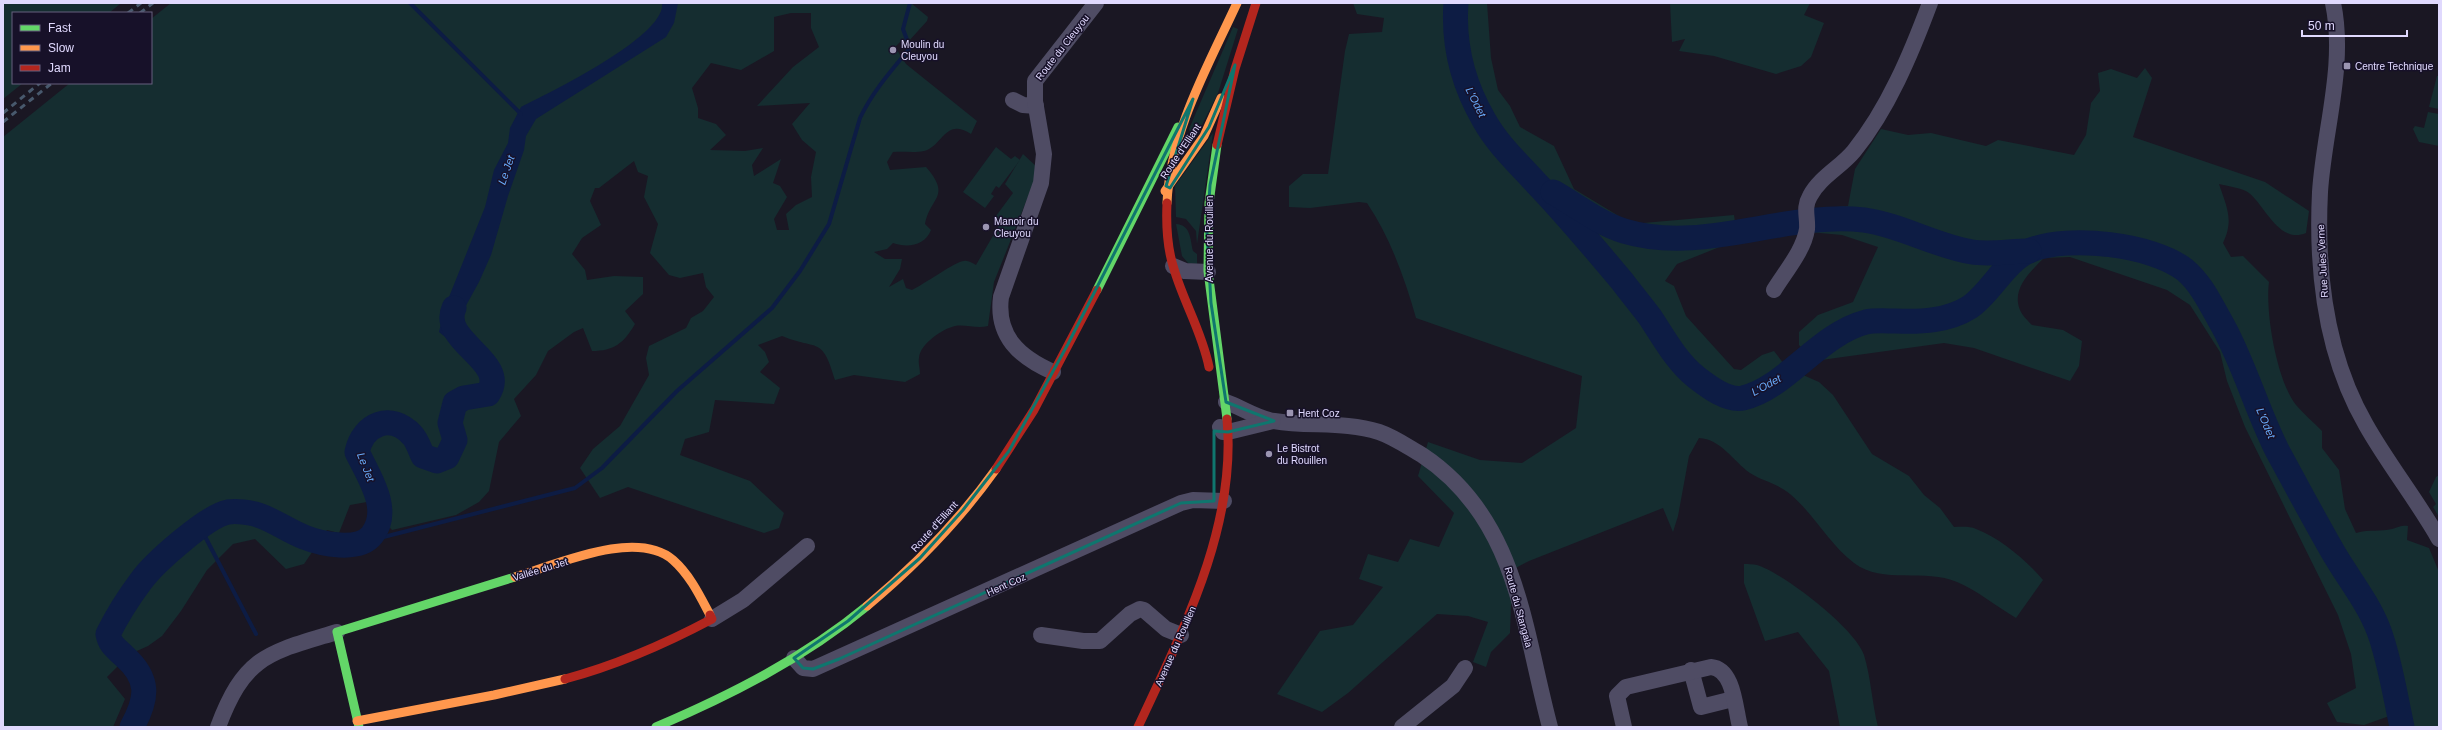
<svg xmlns="http://www.w3.org/2000/svg" width="2442" height="730" viewBox="0 0 2442 730" font-family="Helvetica,sans-serif">
<style>
.green{fill:#152d30;fill-rule:evenodd}
.water{fill:#0d1c44}
.lines{fill:none;stroke-linecap:round;stroke-linejoin:round}
.stream{stroke:#0d1c44;stroke-width:4}
.river{stroke:#0d1c44;stroke-width:25}
.street{stroke:#4f4c64;stroke-width:16}
.fast{stroke:#63d668;stroke-width:9}
.slow{stroke:#ff974d;stroke-width:9}
.jam{stroke:#b3261e;stroke-width:9}
.rail{stroke:#48596d;stroke-width:3;stroke-dasharray:6 5;stroke-linecap:butt}
.marked{fill:none;stroke:#0f766e;stroke-width:3;stroke-linejoin:round}
.poi-dot{fill:#9b95b1;stroke:#171129;stroke-width:1.5}
.labels{text-anchor:middle;stroke-width:3;stroke-linejoin:round;paint-order:stroke}
.poi-label{font-size:10px;fill:#e0d9fe;stroke:#171129;text-anchor:start}
.street-label{font-size:10px;fill:#e0d9fe;stroke:#171129}
.water-label{font-size:11px;font-style:italic;fill:#69acfc;stroke:#171129}
</style>
<rect width="100%" height="100%" fill="#1a1723"/>
<g class="green">
<path d="M 3,3 L 121,3 L 109,13 L 13,13 L 13,83 L 23,83 L 3,99 Z"/>
<path d="M 171,3 L 911,3 L 928,17 L 927,21 L 908,42 L 906,44 L 901,41 L 895,47 L 906,64 L 977,121 L 971,134 C 945,117 943,146 924,151 C 914,153 903,151 893,152 L 887,162 L 890,170 L 926,167 C 952,197 930,197 925,224 L 931,230 C 925,246 907,248 893,243 L 887,249 L 874,252 L 885,259 L 902,259 L 900,269 L 889,287 L 903,279 L 906,288 L 912,290 C 923,285 956,261 964,261 C 968,260 972,263 976,265 L 1001,222 L 996,216 L 1013,193 L 1005,184 L 1023,154 L 1039,169 L 994,282 L 988,326 C 977,329 965,324 955,326 C 942,329 920,344 919,358 C 918,363 920,369 920,374 L 905,382 L 854,375 L 835,380 C 822,335 818,351 782,336 L 758,345 L 765,352 L 769,362 L 760,372 L 780,388 L 774,404 L 715,400 L 709,432 L 685,439 L 680,455 L 750,481 L 784,513 L 779,528 L 764,533 L 628,487 L 600,498 L 580,468 L 593,449 L 620,426 L 649,375 L 646,358 L 649,346 L 686,328 L 691,318 L 703,311 L 714,297 L 706,287 L 703,273 L 680,278 L 669,275 L 650,253 L 658,224 L 644,197 L 648,176 L 638,172 L 634,161 L 599,188 L 595,188 L 590,201 L 601,225 L 582,238 L 572,254 L 585,270 L 587,280 L 614,276 L 643,277 L 643,294 L 625,311 L 635,324 C 624,343 614,351 592,351 L 583,328 L 574,332 L 548,351 L 536,375 L 514,399 L 521,416 L 499,442 L 489,491 L 479,502 L 456,515 L 392,530 L 367,502 L 350,505 L 339,533 L 327,530 L 304,564 L 286,569 L 255,539 L 233,544 L 207,570 L 181,611 L 162,636 L 148,646 L 130,654 L 107,677 L 125,699 L 113,727 L 3,727 L 3,137 L 70,83 L 151,83 L 151,19 ZM 791,13 L 811,13 L 811,28 L 819,47 L 793,67 L 757,106 L 810,103 L 792,124 L 802,140 L 816,152 L 811,177 L 812,197 L 796,205 L 786,214 L 789,230 L 777,230 L 774,219 L 787,197 L 780,186 L 773,183 L 781,159 L 754,176 L 752,165 L 763,148 L 745,151 L 710,150 L 726,135 L 716,124 L 698,118 L 698,108 L 692,88 L 711,63 L 741,70 L 774,51 L 774,17 Z"/>
<path d="M 1353,3 L 1487,3 L 1491,58 L 1498,90 L 1510,106 L 1520,127 L 1554,146 L 1574,189 L 1632,224 L 1734,215 L 1737,237 L 1727,244 L 1677,264 L 1665,281 L 1674,286 L 1686,316 L 1734,369 L 1741,370 L 1762,355 L 1774,351 L 1787,368 L 1819,382 L 1833,395 L 1872,454 L 1909,476 L 1924,495 L 1940,508 L 1954,527 C 1961,527 1970,526 1976,529 C 2000,538 2026,560 2043,580 L 2016,618 C 1997,607 1977,590 1957,582 C 1925,568 1883,585 1854,563 C 1829,544 1814,514 1790,494 C 1777,483 1762,481 1750,473 C 1733,461 1721,439 1699,438 L 1689,456 L 1678,516 L 1673,532 L 1663,508 L 1529,561 L 1506,573 L 1513,597 L 1511,606 L 1510,633 L 1491,652 L 1486,667 L 1473,662 L 1488,622 L 1468,616 L 1437,614 L 1348,693 L 1322,712 L 1277,694 L 1320,631 L 1353,625 L 1383,587 L 1359,579 L 1368,554 L 1398,562 L 1410,539 L 1439,547 L 1454,513 L 1418,476 L 1428,442 L 1480,460 L 1522,463 L 1576,428 L 1582,376 L 1416,318 C 1405,279 1390,237 1367,203 L 1359,202 L 1310,208 L 1289,207 L 1289,186 L 1303,174 L 1328,174 L 1345,51 L 1349,34 L 1382,32 L 1384,18 L 1357,14 Z"/>
<path d="M 1670,3 L 1810,3 L 1804,15 L 1824,23 L 1811,57 L 1801,66 L 1776,74 L 1714,56 L 1679,51 L 1685,39 L 1672,42 Z"/>
<path d="M 1233,27 L 1238,29 L 1218,93 L 1193,143 L 1189,129 Z"/>
<path d="M 2145,68 L 2152,78 L 2133,137 L 2265,182 L 2309,211 L 2306,233 C 2279,244 2266,207 2249,193 C 2243,188 2227,186 2219,184 C 2227,208 2234,220 2223,243 L 2231,257 L 2243,256 L 2269,282 C 2265,312 2277,381 2296,405 C 2304,414 2314,423 2322,431 L 2322,448 L 2339,470 L 2345,509 L 2356,533 C 2370,529 2381,532 2392,529 C 2399,527 2402,525 2408,526 L 2407,540 L 2429,548 L 2439,572 L 2439,727 L 2412,727 L 2409,709 L 2364,725 L 2337,722 L 2327,703 L 2356,688 L 2351,654 L 2338,615 L 2245,427 L 2227,381 L 2220,352 L 2190,305 L 2167,290 L 2070,257 L 2044,258 C 2031,271 2011,289 2020,310 C 2022,315 2028,321 2032,325 L 2063,330 L 2082,341 L 2079,366 L 2070,381 L 1974,348 L 1944,343 L 1814,361 L 1799,345 L 1799,332 L 1818,315 L 1853,302 L 1878,247 L 1842,235 L 1809,232 L 1812,209 L 1848,206 L 1855,169 L 1881,129 L 1908,135 L 1931,133 L 1986,146 L 1998,140 L 2074,155 L 2086,135 L 2091,103 L 2100,91 L 2098,73 L 2111,69 L 2137,78 Z"/>
<path d="M 2437,76 L 2439,76 L 2439,109 L 2429,107 Z"/>
<path d="M 2428,112 L 2439,114 L 2439,146 L 2419,142 L 2413,129 L 2415,126 L 2424,128 Z"/>
<path d="M 1213,133 L 1197,244 L 1196,231 L 1186,219 L 1176,217 L 1175,186 Z"/>
<path d="M 996,147 L 1011,159 L 1015,156 L 1020,160 L 999,188 L 996,186 L 991,194 L 994,196 L 985,208 L 963,192 Z"/>
<path d="M 1176,224 C 1191,225 1190,239 1193,251 L 1197,254 L 1197,264 L 1188,263 L 1182,256 Z"/>
<path d="M 2439,475 L 2439,517 L 2433,507 L 2436,504 L 2429,492 L 2436,477 Z"/>
<path d="M 1744,564 C 1748,564 1753,564 1757,565 C 1783,573 1855,628 1864,655 C 1871,678 1872,703 1878,727 L 1840,727 L 1829,671 L 1798,632 L 1765,641 L 1744,583 Z"/>
</g>
<path class="water" d="M 662,3 L 678,3 L 674,23 L 666,37 L 536,119 L 526,136 L 524,150 L 508,196 L 491,255 L 479,282 L 463,311 L 463,327 L 469,334 L 455,345 L 439,332 L 445,307 L 485,207 L 494,170 L 508,143 L 510,128 L 521,107 C 549,93 667,36 662,3 Z"/>
<g class="lines">
<g class="stream">
<path d="M 410,3 L 521,114"/>
<path d="M 199,525 L 256,634"/>
<path d="M 368,541 L 575,488 L 602,468 L 677,391 L 772,308 L 800,271 L 829,224 L 860,118 C 873,91 891,71 910,48 L 903,29 L 910,3"/>
</g>
<g class="river">
<path d="M 1456,3 C 1453,44 1463,84 1484,120 C 1498,145 1518,163 1537,184 C 1566,214 1595,249 1622,281 C 1631,293 1641,305 1650,317 C 1664,338 1676,361 1696,377 C 1709,387 1727,401 1743,398 C 1785,389 1819,334 1866,322 C 1875,320 1887,321 1896,321 C 1921,322 1948,321 1970,307 C 1992,292 2005,260 2031,250 C 2069,235 2152,244 2185,270 C 2202,284 2212,307 2223,326 C 2245,366 2257,411 2278,452 C 2296,485 2314,519 2333,552 C 2348,578 2368,602 2379,631 C 2390,661 2395,695 2402,727"/>
<path d="M 1553,192 C 1576,205 1598,223 1624,231 C 1703,255 1785,211 1864,220 C 1901,225 1935,246 1972,252 C 1990,255 2011,251 2029,251"/>
<path d="M 132,727 C 148,698 150,679 124,656 C 116,648 110,645 108,634 C 117,616 129,597 141,581 C 154,563 207,516 228,512 C 236,511 250,512 258,515 C 274,520 288,531 304,537 C 321,544 359,552 372,535 C 392,510 369,477 357,452 C 363,424 391,412 412,435 C 417,440 420,450 423,456 L 437,461 L 447,457 L 455,440 L 450,423 L 455,403 L 464,398 L 488,394 C 510,361 439,342 454,308"/>
</g>
<g class="street">
<path d="M 2333,3 C 2346,65 2324,130 2320,192 C 2316,272 2325,354 2366,425 C 2388,464 2417,500 2439,539"/>
<path d="M 1013,100 L 1023,105 L 1036,106"/>
<path d="M 1173,266 L 1185,271 L 1208,272"/>
<path d="M 1774,290 C 1785,272 1804,250 1807,229 C 1808,217 1803,208 1810,196 C 1820,177 1841,167 1854,151 C 1888,109 1911,54 1930,3"/>
<path d="M 1053,372 C 1019,357 996,336 1001,297 L 1041,183 L 1044,154 L 1035,101 L 1035,81 L 1096,3"/>
<path d="M 1226,402 C 1243,408 1256,418 1274,421 C 1309,427 1344,421 1379,432 C 1394,437 1408,447 1422,455 C 1517,518 1523,626 1550,727"/>
<path d="M 1220,427 L 1223,432 L 1228,432 L 1273,421"/>
<path d="M 712,619 L 743,600 L 807,546"/>
<path d="M 1041,635 L 1083,641 L 1100,641 L 1130,614 L 1140,609 L 1144,610 L 1166,629 L 1181,635"/>
<path d="M 794,658 L 803,668 L 813,669 L 1181,503 L 1193,500 L 1224,501"/>
<path d="M 1691,670 L 1701,707 L 1733,699"/>
<path d="M 218,727 C 245,655 268,653 337,632"/>
<path d="M 1402,727 L 1453,686 L 1465,668"/>
<path d="M 1624,727 L 1617,696 L 1626,687 L 1711,667 C 1734,669 1735,708 1740,727"/>
</g>
<g class="fast">
<path d="M 1217,145 L 1209,203 L 1208,271 L 1227,419"/>
<path d="M 1097,290 L 1178,127"/>
<path d="M 359,727 L 337,632 L 515,577"/>
<path d="M 656,727 C 731,695 804,658 867,606"/>
</g>
<g class="slow">
<path d="M 1165,191 L 1204,136 L 1221,98"/>
<path d="M 1167,203 C 1170,132 1208,66 1237,3"/>
<path d="M 515,577 C 556,565 636,528 673,560 C 690,575 700,596 710,615"/>
<path d="M 867,606 C 916,565 959,521 996,469"/>
<path d="M 357,721 L 494,695 L 565,679"/>
</g>
<g class="jam">
<path d="M 1217,145 L 1235,69 L 1256,3"/>
<path d="M 1167,203 C 1166,225 1167,248 1174,269 C 1184,303 1202,332 1209,367"/>
<path d="M 996,469 L 1034,410 L 1097,290"/>
<path d="M 565,679 C 617,665 665,644 712,619 L 710,615"/>
<path d="M 1138,727 C 1182,632 1237,527 1227,419"/>
</g>
<g class="rail">
<path d="M 128,13 L 141,3"/>
<path d="M 140,13 L 153,3"/>
<path d="M 3,113 L 40,83"/>
<path d="M 3,122 L 52,83"/>
</g>
</g>
<path class="marked" d="M 1235,65 L 1210,185 L 1207,233 L 1211,303 L 1226,402 L 1274,421 L 1228,432 L 1214,431 L 1214,501 L 1181,503 L 839,659 L 813,669 L 803,668 L 794,658 L 848,621 L 920,558 L 963,510 L 1009,451 L 1068,344 L 1193,99 L 1166,186 L 1170,188 L 1209,127 Z"/>
<g class="poi-dot">
<circle cx="893" cy="50" r="4"/>
<rect x="2343" y="62" width="8" height="8" rx="2"/>
<circle cx="986" cy="227" r="4"/>
<rect x="1286" y="409" width="8" height="8" rx="2"/>
<circle cx="1269" cy="454" r="4"/>
</g>
<g class="labels">
<g class="poi-label">
<text x="901" y="48">Moulin du<tspan x="901" dy="12">Cleuyou</tspan></text>
<text x="2355" y="70">Centre Technique</text>
<text x="994" y="225">Manoir du<tspan x="994" dy="12">Cleuyou</tspan></text>
<text x="1298" y="417">Hent Coz</text>
<text x="1277" y="452">Le Bistrot<tspan x="1277" dy="12">du Rouillen</tspan></text>
</g>
<g class="street-label">
<text transform="translate(1062 47) rotate(-52)" y="4">Route du Cleuyou</text>
<text transform="translate(1180 151) rotate(-56)" y="4">Route d'Elliant</text>
<text transform="translate(1209 239) rotate(-90)" y="4">Avenue du Rouillen</text>
<text transform="translate(2322 261) rotate(-93)" y="4">Rue Jules Verne</text>
<text transform="translate(934 526) rotate(-48)" y="4">Route d'Elliant</text>
<text transform="translate(540 569) rotate(-17)" y="4">Vallée du Jet</text>
<text transform="translate(1006 584) rotate(-24)" y="4">Hent Coz</text>
<text transform="translate(1519 607) rotate(75)" y="4">Route du Stangala</text>
<text transform="translate(1175 646) rotate(-66)" y="4">Avenue du Rouillen</text>
</g>
<g class="water-label">
<text transform="translate(1476 102) rotate(63)" y="4">L'Odet</text>
<text transform="translate(506 170) rotate(-71)" y="4">Le Jet</text>
<text transform="translate(1766 385) rotate(-29)" y="4">L'Odet</text>
<text transform="translate(2266 423) rotate(67)" y="4">L'Odet</text>
<text transform="translate(366 467) rotate(68)" y="4">Le Jet</text>
</g>
</g>
<rect width="2442" height="730" fill="none" stroke="#e0d9fe" stroke-width="8"/>
<rect x="12" y="12" width="140" height="72" fill="#171129" stroke="#67617e"/>
<rect x="20" y="25" width="20" height="6" fill="#63d668" stroke="#67617e"/>
<text x="48" y="32" font-size="12" fill="#e0d9fe">Fast</text>
<rect x="20" y="45" width="20" height="6" fill="#ff974d" stroke="#67617e"/>
<text x="48" y="52" font-size="12" fill="#e0d9fe">Slow</text>
<rect x="20" y="65" width="20" height="6" fill="#b3261e" stroke="#67617e"/>
<text x="48" y="72" font-size="12" fill="#e0d9fe">Jam</text>
<path d="M2302 30v6h105v-6" fill="none" stroke="#e0d9fe" stroke-width="2"/>
<text x="2308" y="30" font-size="12" fill="#e0d9fe" stroke="#171129" stroke-width="3" paint-order="stroke">50 m</text>
</svg>
